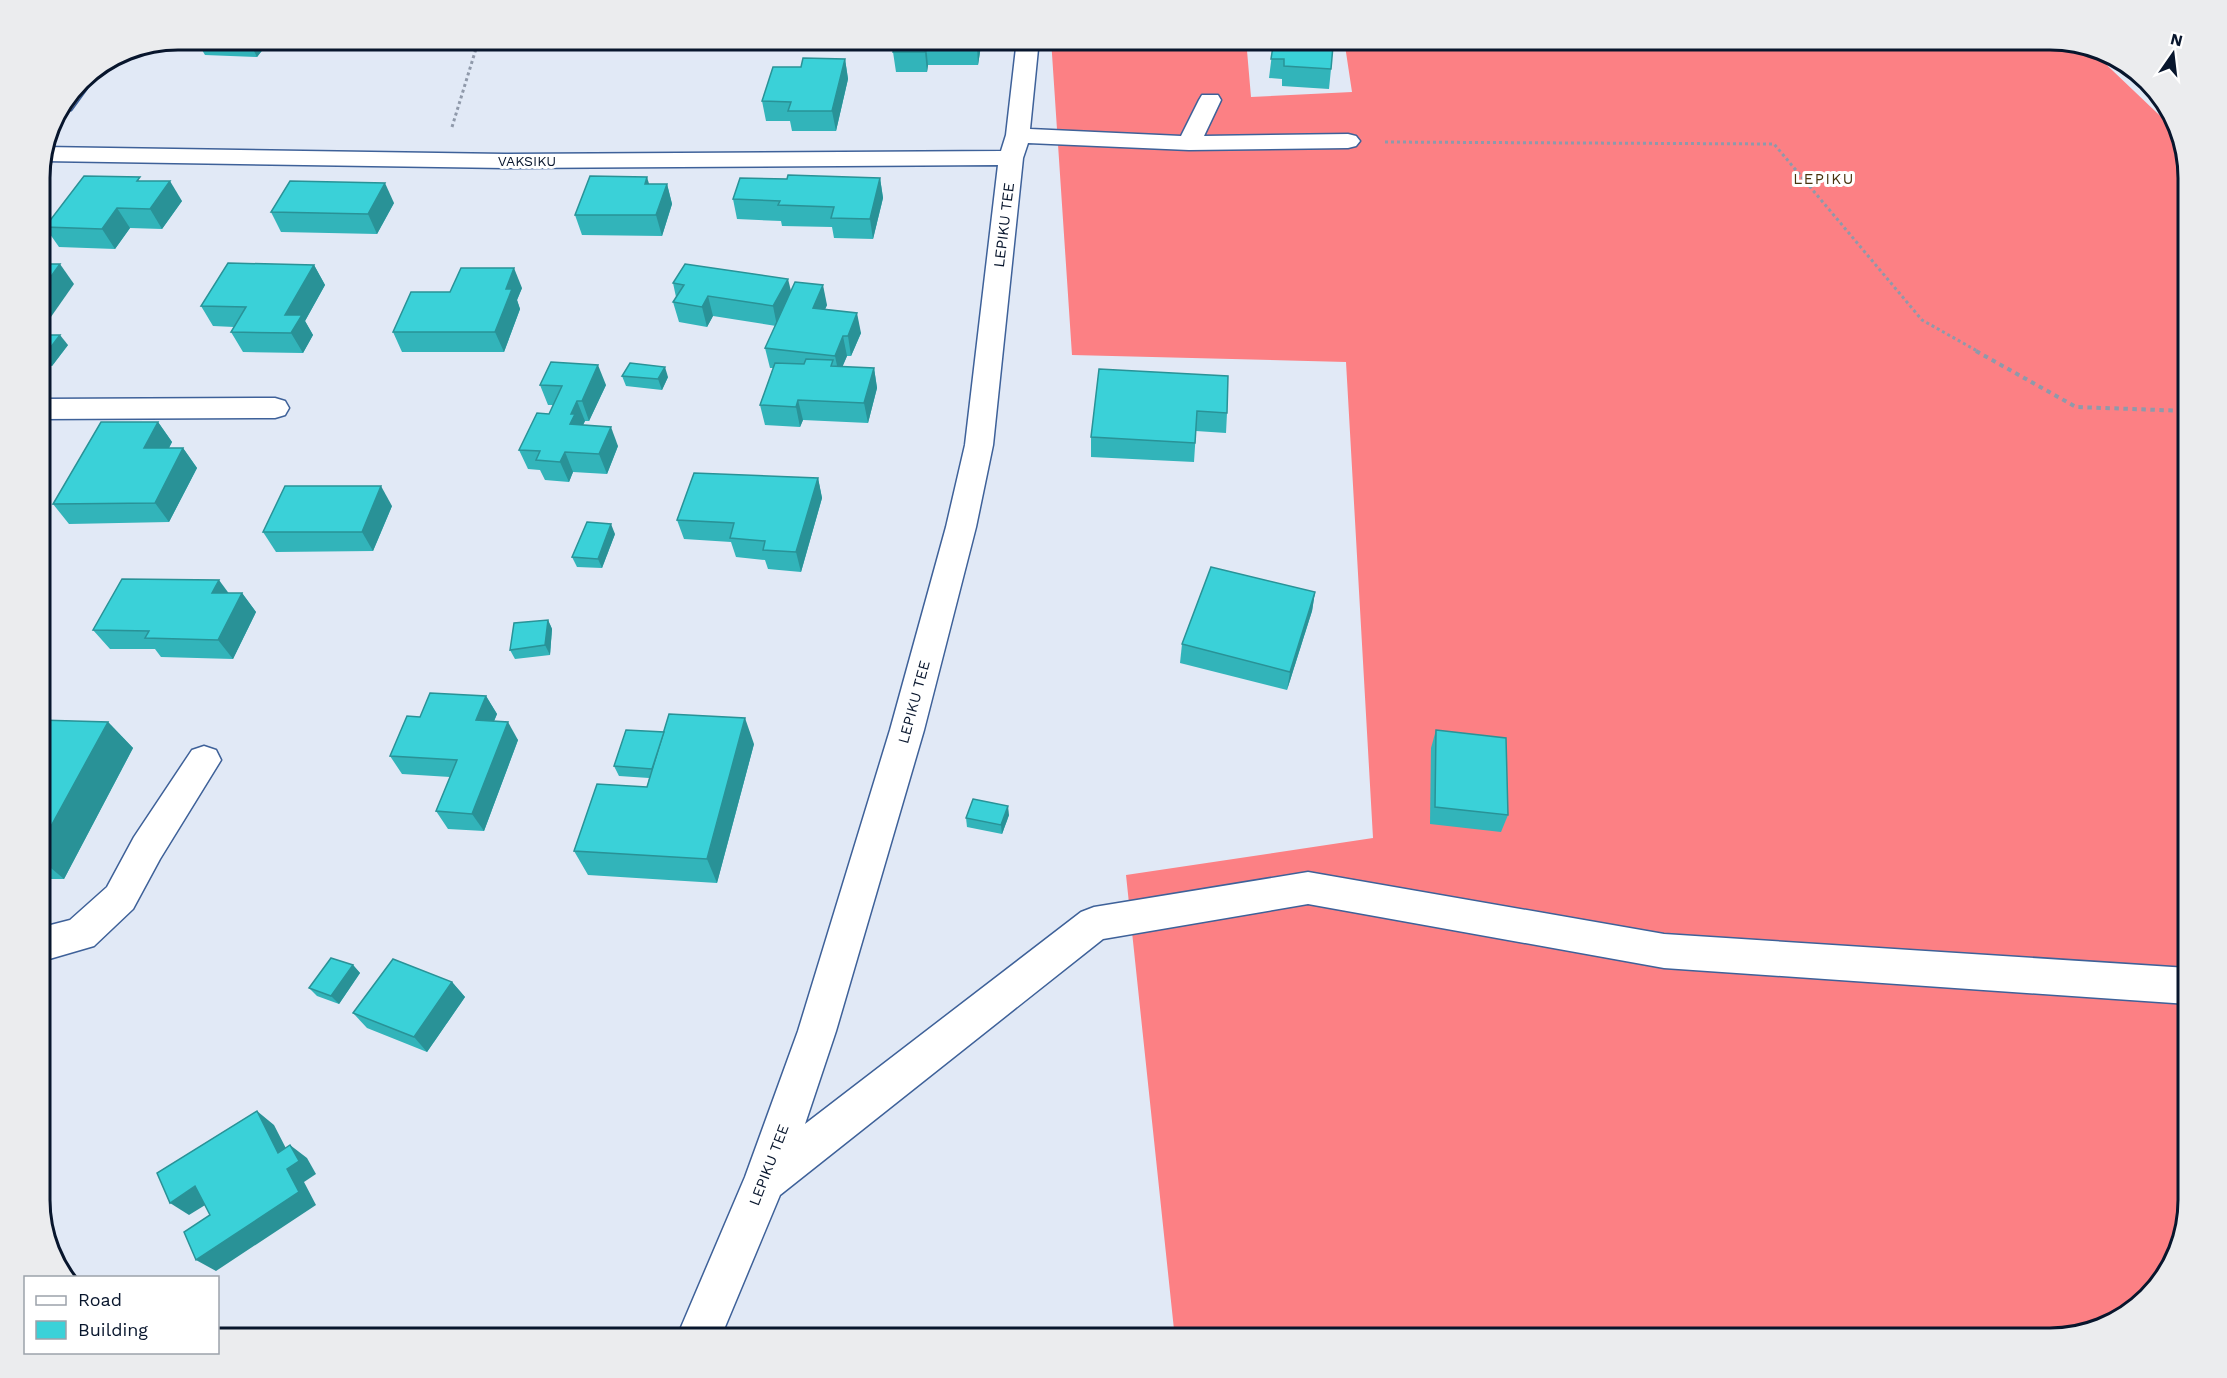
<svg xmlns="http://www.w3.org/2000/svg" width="2227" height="1378" viewBox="0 0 2227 1378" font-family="'Work Sans',sans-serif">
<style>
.forest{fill:#fc8084}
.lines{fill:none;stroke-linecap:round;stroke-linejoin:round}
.minor-casing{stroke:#3e6199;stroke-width:3}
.path-far1{stroke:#8f99aa;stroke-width:3;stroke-dasharray:3 3;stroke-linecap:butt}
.path{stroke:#8f99aa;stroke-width:4;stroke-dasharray:4.5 4.5;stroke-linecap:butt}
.minor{fill:#fff;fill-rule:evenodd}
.wall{fill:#32b4ba}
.shaded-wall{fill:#299297}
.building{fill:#3ad1d8;stroke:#299297;stroke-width:1.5}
.labels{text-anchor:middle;stroke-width:6;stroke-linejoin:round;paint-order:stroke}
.far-street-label{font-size:14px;fill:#08162d;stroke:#fff}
.far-quarter-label{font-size:15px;letter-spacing:1.5px;fill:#48340e;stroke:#fff}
.street-label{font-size:15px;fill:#08162d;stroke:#fff}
.rim{fill:none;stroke:#08162d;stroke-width:3}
</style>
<rect width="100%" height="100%" fill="#e1e9f6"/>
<path class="forest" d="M 1051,39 L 1246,39 L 1251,97 L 1352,92 L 1344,39 L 2050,39 L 2091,50 L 2176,131 L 2188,169 L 2188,1201 L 2169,1270 L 2119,1320 L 2050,1339 L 1175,1339 L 1126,875 L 1373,838 L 1346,362 L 1072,355 Z"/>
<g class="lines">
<g class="minor-casing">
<g id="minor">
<path d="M 1017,39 L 1039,39 L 1030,129 L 1181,136 L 1199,100 L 1202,95 L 1218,95 L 1221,100 L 1204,136 L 1348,134 L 1356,136 L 1360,141 L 1356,146 L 1348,148 L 1189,150 L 1028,143 L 1023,158 L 993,445 L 976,527 L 924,730 L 836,1031 L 805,1124 L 1081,912 L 1094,907 L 1308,872 L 1664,934 L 2188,968 L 2188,1004 L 1664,968 L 1308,904 L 1103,939 L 780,1195 L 720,1339 L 676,1339 L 745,1177 L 798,1031 L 890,730 L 946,527 L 965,445 L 998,165 L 505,168 L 43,161 L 44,147 L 505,154 L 1001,151 L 1006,135 Z"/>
<path d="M 92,72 L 95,77 L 71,110 L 59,111 L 80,79 Z"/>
<path d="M 275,398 L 285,401 L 289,408 L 285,415 L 275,418 L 39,419 L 39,399 Z"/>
<path d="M 204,746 L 216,750 L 221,760 L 160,859 L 133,909 L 94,946 L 39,962 L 39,928 L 70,920 L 107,887 L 134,837 L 192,750 Z"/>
</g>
</g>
<g class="path-far1">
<path d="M 452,127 L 479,39"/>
<path d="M 1385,142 L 1774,144 L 1922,320 L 1979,352"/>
</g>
<path class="path" d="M 1976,351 L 2076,407 L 2188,411"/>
<use href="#minor" class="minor"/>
</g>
<g class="wall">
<path d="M 191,39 L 271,39 L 257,57 L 205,55 L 202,50 L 197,50 Z"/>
<path d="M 896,39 L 982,39 L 978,65 L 928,65 L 927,72 L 896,72 L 893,52 Z"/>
<path d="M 1273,46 L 1331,69 L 1329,89 L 1282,86 L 1282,79 L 1269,78 Z"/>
<path d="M 845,59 L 848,79 L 836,131 L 792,131 L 790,121 L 766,121 L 762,101 L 801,67 Z"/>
<path d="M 880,178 L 883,198 L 873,239 L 834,238 L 832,227 L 782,226 L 781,221 L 737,219 L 733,199 L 787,179 Z"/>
<path d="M 142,181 L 182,201 L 162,229 L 130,228 L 115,249 L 59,247 L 45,227 Z"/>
<path d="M 649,184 L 667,184 L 672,204 L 662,236 L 582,235 L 575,215 Z"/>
<path d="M 394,203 L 377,234 L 281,232 L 271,212 Z"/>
<path d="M 314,265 L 325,285 L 305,321 L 313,335 L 303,353 L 243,352 L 231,332 L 234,327 L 213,326 L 201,306 Z"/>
<path d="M 673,283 L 791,292 L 827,305 L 825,309 L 861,333 L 851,356 L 847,356 L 842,367 L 874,368 L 877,388 L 868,423 L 803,420 L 800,427 L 765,425 L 760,405 L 773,368 L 770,368 L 765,348 L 776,326 L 713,316 L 707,327 L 679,322 L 673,302 L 676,297 Z"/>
<path d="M 522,288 L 517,300 L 520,309 L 504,352 L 402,352 L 393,332 L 450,292 Z"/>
<path d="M 68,345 L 52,366 L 41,366 L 39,363 L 39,348 Z"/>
<path d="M 1099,369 L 1227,413 L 1226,433 L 1196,431 L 1194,462 L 1091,457 L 1091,437 Z"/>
<path d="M 622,376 L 668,377 L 662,390 L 626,386 Z"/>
<path d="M 540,385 L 606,385 L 589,421 L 585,421 L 583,425 L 618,446 L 607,474 L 573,472 L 569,482 L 545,480 L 540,470 L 528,469 L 519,450 L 549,414 L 553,405 L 548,405 Z"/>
<path d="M 158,422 L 172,442 L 169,448 L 183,448 L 197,468 L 169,522 L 69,524 L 53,504 Z"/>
<path d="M 818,478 L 822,498 L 801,572 L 768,569 L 765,560 L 736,557 L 731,542 L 684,539 L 677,520 Z"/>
<path d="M 392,506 L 373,551 L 276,552 L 263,532 Z"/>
<path d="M 615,534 L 602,568 L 577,567 L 572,557 Z"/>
<path d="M 1315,592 L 1312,611 L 1287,690 L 1180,663 L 1182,644 Z"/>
<path d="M 229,593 L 242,593 L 256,612 L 233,659 L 161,657 L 155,649 L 110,649 L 93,630 Z"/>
<path d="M 548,620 L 552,629 L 550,655 L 515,659 L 510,650 Z"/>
<path d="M 486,696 L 497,714 L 494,721 L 518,740 L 484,831 L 448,829 L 436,811 L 450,777 L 402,774 L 390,756 L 420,717 Z"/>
<path d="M 39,720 L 108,722 L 133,748 L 64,879 L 39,879 Z"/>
<path d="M 1436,730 L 1508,815 L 1501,832 L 1430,824 L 1431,748 Z"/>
<path d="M 754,744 L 717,883 L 588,875 L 574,851 L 647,787 L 649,778 L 619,776 L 614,766 Z"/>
<path d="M 1009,815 L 1002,834 L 967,827 L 966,818 Z"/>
<path d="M 353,965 L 360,973 L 339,1004 L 317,996 L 309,988 Z"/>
<path d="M 452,982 L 465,997 L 427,1052 L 367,1028 L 353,1013 Z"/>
</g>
<g class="shaded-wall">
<path d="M 248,39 L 271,39 L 257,57 Z"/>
<path d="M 978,39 L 982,39 L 978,65 L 977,46 Z"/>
<path d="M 926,45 L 928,65 L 927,72 L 925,52 Z"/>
<path d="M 845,59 L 848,79 L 836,131 L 832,111 Z"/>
<path d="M 647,177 L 653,197 L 645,184 Z"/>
<path d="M 880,178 L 883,198 L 873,239 L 870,219 Z"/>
<path d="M 170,181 L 182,201 L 162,229 L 150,209 Z"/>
<path d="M 385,183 L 394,203 L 377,234 L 368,214 Z"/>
<path d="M 667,184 L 672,204 L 662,236 L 656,215 Z"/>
<path d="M 117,208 L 130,228 L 115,249 L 102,229 Z"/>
<path d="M 60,264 L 74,284 L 39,334 L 39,293 Z"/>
<path d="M 314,265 L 325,285 L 305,321 L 313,335 L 303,353 L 291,333 L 285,315 Z"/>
<path d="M 514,268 L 522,288 L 517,300 L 520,309 L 504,352 L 495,332 L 506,289 Z"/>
<path d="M 788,279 L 793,299 L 777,326 L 773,306 Z"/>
<path d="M 823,285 L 827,305 L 817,328 L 813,308 Z"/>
<path d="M 708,296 L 713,316 L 707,327 L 702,307 Z"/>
<path d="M 857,313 L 861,333 L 851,356 L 848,336 Z"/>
<path d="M 60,335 L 68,345 L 52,366 L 44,356 Z"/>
<path d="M 843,336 L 847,356 L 839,375 L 835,356 Z"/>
<path d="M 598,365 L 606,385 L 589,421 L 582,401 Z"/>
<path d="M 665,367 L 668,377 L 662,390 L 658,379 Z"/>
<path d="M 874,368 L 877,388 L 868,423 L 864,403 Z"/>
<path d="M 798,400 L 803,420 L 800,427 L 796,407 Z"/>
<path d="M 577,401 L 585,421 L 581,429 L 570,424 L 571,414 Z"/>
<path d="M 158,422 L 172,442 L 158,468 L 144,448 Z"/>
<path d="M 611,427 L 618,446 L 607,474 L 599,454 Z"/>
<path d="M 183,448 L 197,468 L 169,522 L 155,503 Z"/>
<path d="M 565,452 L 573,472 L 569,482 L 560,462 Z"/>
<path d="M 818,478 L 822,498 L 801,572 L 796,552 Z"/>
<path d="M 381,486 L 392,506 L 373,551 L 362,532 Z"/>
<path d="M 611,524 L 615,534 L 602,568 L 598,559 Z"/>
<path d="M 219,580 L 233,599 L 212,593 Z"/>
<path d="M 1315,592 L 1312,611 L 1287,690 L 1290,672 Z"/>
<path d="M 242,593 L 256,612 L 233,659 L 218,640 Z"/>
<path d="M 548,620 L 552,629 L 550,655 L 545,645 Z"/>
<path d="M 486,696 L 497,714 L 487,738 L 476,720 Z"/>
<path d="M 745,718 L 754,744 L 717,883 L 707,859 Z"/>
<path d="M 108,722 L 133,748 L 64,879 L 39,858 L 39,848 Z"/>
<path d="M 508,722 L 518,740 L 484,831 L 472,814 Z"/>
<path d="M 1008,806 L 1009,815 L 1002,834 L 1001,825 Z"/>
<path d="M 353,965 L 360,973 L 339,1004 L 331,996 Z"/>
<path d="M 452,982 L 465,997 L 427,1052 L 414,1037 Z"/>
<path d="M 257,1111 L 274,1125 L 294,1164 L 290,1145 L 307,1158 L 316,1174 L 304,1182 L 316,1205 L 216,1271 L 196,1260 L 278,1153 Z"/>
<path d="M 195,1186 L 215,1199 L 189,1215 L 170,1203 Z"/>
</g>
<g class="building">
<path d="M 896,39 L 978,39 L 977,46 L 926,45 L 925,52 L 893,52 Z"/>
<path d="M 1287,43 L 1333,46 L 1331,69 L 1284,66 L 1284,59 L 1271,59 L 1273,46 L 1286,47 Z"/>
<path d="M 803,58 L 845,59 L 832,111 L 788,111 L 791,102 L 762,101 L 773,67 L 801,67 Z"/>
<path d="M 788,175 L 880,178 L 870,219 L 831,218 L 834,207 L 778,205 L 780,201 L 733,199 L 740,178 L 787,179 Z"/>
<path d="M 84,176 L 140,177 L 137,181 L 170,181 L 150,209 L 117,208 L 102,229 L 45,227 Z"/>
<path d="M 590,176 L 647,177 L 645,184 L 667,184 L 656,215 L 575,215 Z"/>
<path d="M 290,181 L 385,183 L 368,214 L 271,212 Z"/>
<path d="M 228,263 L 314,265 L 285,315 L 302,315 L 291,333 L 231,332 L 246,307 L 201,306 Z"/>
<path d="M 39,264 L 60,264 L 39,293 Z"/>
<path d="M 685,264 L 788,279 L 773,306 L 708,296 L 702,307 L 673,302 L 684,285 L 673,283 Z"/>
<path d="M 461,268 L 514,268 L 506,289 L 512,289 L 495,332 L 393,332 L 411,292 L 450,292 Z"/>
<path d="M 795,282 L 823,285 L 813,308 L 857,313 L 848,336 L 843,336 L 835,356 L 765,348 Z"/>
<path d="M 50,335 L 60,335 L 44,356 L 39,356 L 39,348 Z"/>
<path d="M 806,359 L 833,360 L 831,366 L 874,368 L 864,403 L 798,400 L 796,407 L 760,405 L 775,363 L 804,364 Z"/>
<path d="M 551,362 L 598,365 L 582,401 L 577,401 L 571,414 L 575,414 L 570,424 L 611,427 L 599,454 L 565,452 L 560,462 L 536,460 L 540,451 L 519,450 L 537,413 L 549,414 L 562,386 L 540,385 Z"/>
<path d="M 630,363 L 665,367 L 658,379 L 622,376 Z"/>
<path d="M 1099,369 L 1228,376 L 1227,413 L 1197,411 L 1195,443 L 1091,437 Z"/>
<path d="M 101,422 L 158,422 L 144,448 L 183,448 L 155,503 L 53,504 Z"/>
<path d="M 694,473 L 818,478 L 796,552 L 763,550 L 765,541 L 730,538 L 734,523 L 677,520 Z"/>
<path d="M 285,486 L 381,486 L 362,532 L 263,532 Z"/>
<path d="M 587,522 L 611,524 L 598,559 L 572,557 Z"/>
<path d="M 1211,567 L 1315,592 L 1290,672 L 1182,644 Z"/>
<path d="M 122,579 L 219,580 L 212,593 L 242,593 L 218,640 L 145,638 L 149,631 L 93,630 Z"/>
<path d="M 548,620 L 545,645 L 510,650 L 514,623 Z"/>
<path d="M 430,693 L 486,696 L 476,720 L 508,722 L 472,814 L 436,811 L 457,760 L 390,756 L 407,716 L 420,717 Z"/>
<path d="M 669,714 L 745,718 L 707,859 L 574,851 L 597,784 L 647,787 Z"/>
<path d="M 39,720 L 108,722 L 39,848 Z"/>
<path d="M 626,730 L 664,732 L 652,769 L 614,766 Z"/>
<path d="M 1436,730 L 1506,738 L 1508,815 L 1435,807 Z"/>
<path d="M 973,799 L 1008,806 L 1001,825 L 966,818 Z"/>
<path d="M 331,958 L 353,965 L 331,996 L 309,988 Z"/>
<path d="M 393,959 L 452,982 L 414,1037 L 353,1013 Z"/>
<path d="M 257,1111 L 278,1153 L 290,1145 L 299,1161 L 287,1169 L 299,1192 L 196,1260 L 184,1232 L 210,1215 L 195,1186 L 170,1203 L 157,1173 Z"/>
</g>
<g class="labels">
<g class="far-street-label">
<text x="527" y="166">VAKSIKU</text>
</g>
<g class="far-quarter-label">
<text x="1824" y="184">LEPIKU</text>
</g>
<g class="street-label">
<text transform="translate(1004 225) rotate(-83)" y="5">LEPIKU TEE</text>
<text transform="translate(914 702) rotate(-75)" y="5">LEPIKU TEE</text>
<text transform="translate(769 1165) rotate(-69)" y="5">LEPIKU TEE</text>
</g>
</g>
<path d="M0 0H2227V1378H0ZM178 50H2050A128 128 0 0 1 2178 178V1200A128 128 0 0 1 2050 1328H178A128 128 0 0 1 50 1200V178A128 128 0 0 1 178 50Z" fill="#ebecee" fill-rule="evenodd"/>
<path class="rim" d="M178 50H2050A128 128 0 0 1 2178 178V1200A128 128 0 0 1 2050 1328H178A128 128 0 0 1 50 1200V178A128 128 0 0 1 178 50Z"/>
<rect x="24" y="1276" width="195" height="78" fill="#ffffff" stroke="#9ca2ab" stroke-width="1.5"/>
<rect x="36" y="1296" width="30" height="9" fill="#ffffff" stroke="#9ca2ab" stroke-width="1.5"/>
<text x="78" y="1306" font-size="18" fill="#08162d">Road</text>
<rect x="36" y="1321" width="30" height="18" fill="#3ad1d8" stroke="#9ca2ab" stroke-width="1.5"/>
<text x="78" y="1336" font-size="18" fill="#08162d">Building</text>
<g transform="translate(2173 54) rotate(14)" stroke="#ffffff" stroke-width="4.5" paint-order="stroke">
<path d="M0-4.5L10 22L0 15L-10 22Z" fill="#08162d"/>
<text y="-9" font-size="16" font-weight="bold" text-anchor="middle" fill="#08162d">N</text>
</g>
</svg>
